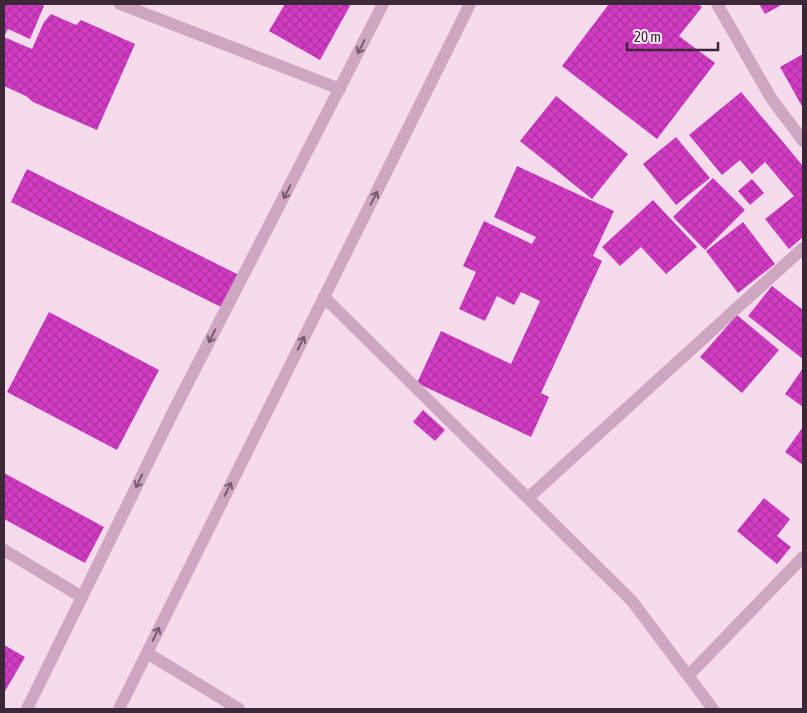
<svg xmlns="http://www.w3.org/2000/svg" width="807" height="713" viewBox="0 0 807 713" font-family="'Asap Condensed',sans-serif">
<style>
.building{fill:url(#building-cross-hatch)}
.lines{fill:none;stroke-linecap:round;stroke-linejoin:round}
.minor{stroke:#cfa6c2;stroke-width:12}
.tertiary{stroke:#cfa6c2;stroke-width:12}
.oneway{stroke:#765a6f}
</style>
<defs>
<pattern id="building-cross-hatch" width="8" height="8" patternUnits="userSpaceOnUse" patternTransform="scale(1.25)"><rect width="8" height="8" fill="#d33bc5"/><path d="M0 0l8 8M0 8l8-8" fill="none" stroke="#ac32a1"/></pattern>
</defs>
<rect width="100%" height="100%" fill="#f5dbeb"/>
<g class="building">
<path d="M 4,4 L 41,4 L 44,6 L 30,39 L 8,29 L 4,37 L 32,49 L 44,22 L 51,14 L 76,25 L 81,20 L 135,44 L 97,130 L 33,102 L 26,96 L 4,86 Z"/>
<path d="M 285,4 L 351,4 L 320,60 L 269,31 Z"/>
<path d="M 609,4 L 698,4 L 702,7 L 679,36 L 715,63 L 657,139 L 562,66 Z"/>
<path d="M 759,4 L 783,4 L 765,14 Z"/>
<path d="M 803,54 L 803,108 L 780,67 Z"/>
<path d="M 741,92 L 803,166 L 803,237 L 789,249 L 765,219 L 794,196 L 765,162 L 752,174 L 740,160 L 722,175 L 689,135 Z"/>
<path d="M 556,96 L 628,154 L 592,199 L 520,141 Z"/>
<path d="M 676,137 L 710,178 L 676,205 L 643,164 Z"/>
<path d="M 517,166 L 614,211 L 593,256 L 602,261 L 541,393 L 549,397 L 531,437 L 417,383 L 441,331 L 511,364 L 540,301 L 521,292 L 514,305 L 497,296 L 485,321 L 459,309 L 476,272 L 463,266 L 484,221 L 532,244 L 536,237 L 494,217 Z"/>
<path d="M 27,169 L 241,276 L 225,309 L 11,202 Z"/>
<path d="M 713,178 L 745,210 L 705,250 L 673,217 Z"/>
<path d="M 752,179 L 764,193 L 750,205 L 738,191 Z"/>
<path d="M 653,200 L 697,247 L 666,274 L 641,247 L 620,266 L 602,247 Z"/>
<path d="M 743,222 L 775,264 L 738,293 L 706,251 Z"/>
<path d="M 772,286 L 803,310 L 803,359 L 748,316 Z"/>
<path d="M 49,312 L 159,370 L 117,450 L 7,392 Z"/>
<path d="M 737,315 L 779,350 L 742,393 L 700,357 Z"/>
<path d="M 803,368 L 803,407 L 785,394 Z"/>
<path d="M 423,410 L 445,430 L 435,441 L 413,422 Z"/>
<path d="M 803,427 L 803,465 L 785,452 Z"/>
<path d="M 4,473 L 104,527 L 85,563 L 4,519 Z"/>
<path d="M 764,498 L 790,519 L 777,536 L 791,547 L 777,564 L 737,531 Z"/>
<path d="M 4,645 L 25,657 L 4,693 Z"/>
</g>
<g class="lines">
<g class="minor">
<path d="M 120,4 L 340,89"/>
<path d="M 717,4 L 771,98 L 803,141"/>
<path d="M 324,297 L 632,601 L 713,709"/>
<path d="M 528,498 L 803,248"/>
<path d="M 4,550 L 82,597"/>
<path d="M 147,653 L 239,709"/>
<path d="M 688,676 L 803,557"/>
</g>
<g class="tertiary">
<path d="M 27,709 L 175,408 L 383,4"/>
<path d="M 119,709 L 470,4"/>
</g>
</g>
<defs><path id="oneway-shaft" d="M-6 0H5M1.5-3L5.5 0L1.5 3" fill="none" stroke-width="1.6" stroke-linecap="round" stroke-linejoin="round" transform="scale(1.25)"/></defs>
<g class="oneway">
<use href="#oneway-shaft" transform="translate(361 47) rotate(117)"/>
<use href="#oneway-shaft" transform="translate(287 192) rotate(117)"/>
<use href="#oneway-shaft" transform="translate(374 198) rotate(-63)"/>
<use href="#oneway-shaft" transform="translate(212 336) rotate(117)"/>
<use href="#oneway-shaft" transform="translate(301 343) rotate(-63)"/>
<use href="#oneway-shaft" transform="translate(139 481) rotate(116)"/>
<use href="#oneway-shaft" transform="translate(228 489) rotate(-64)"/>
<use href="#oneway-shaft" transform="translate(156 634) rotate(-64)"/>
</g>
<rect width="807" height="713" fill="none" stroke="#3a2737" stroke-width="10"/>
<path d="M627 42v8h91v-8" fill="none" stroke="#3a2737" stroke-width="2.5"/>
<text x="634" y="42" font-size="15" fill="#3a2737" stroke="#fce8f4" stroke-width="4" paint-order="stroke">20 m</text>
</svg>
